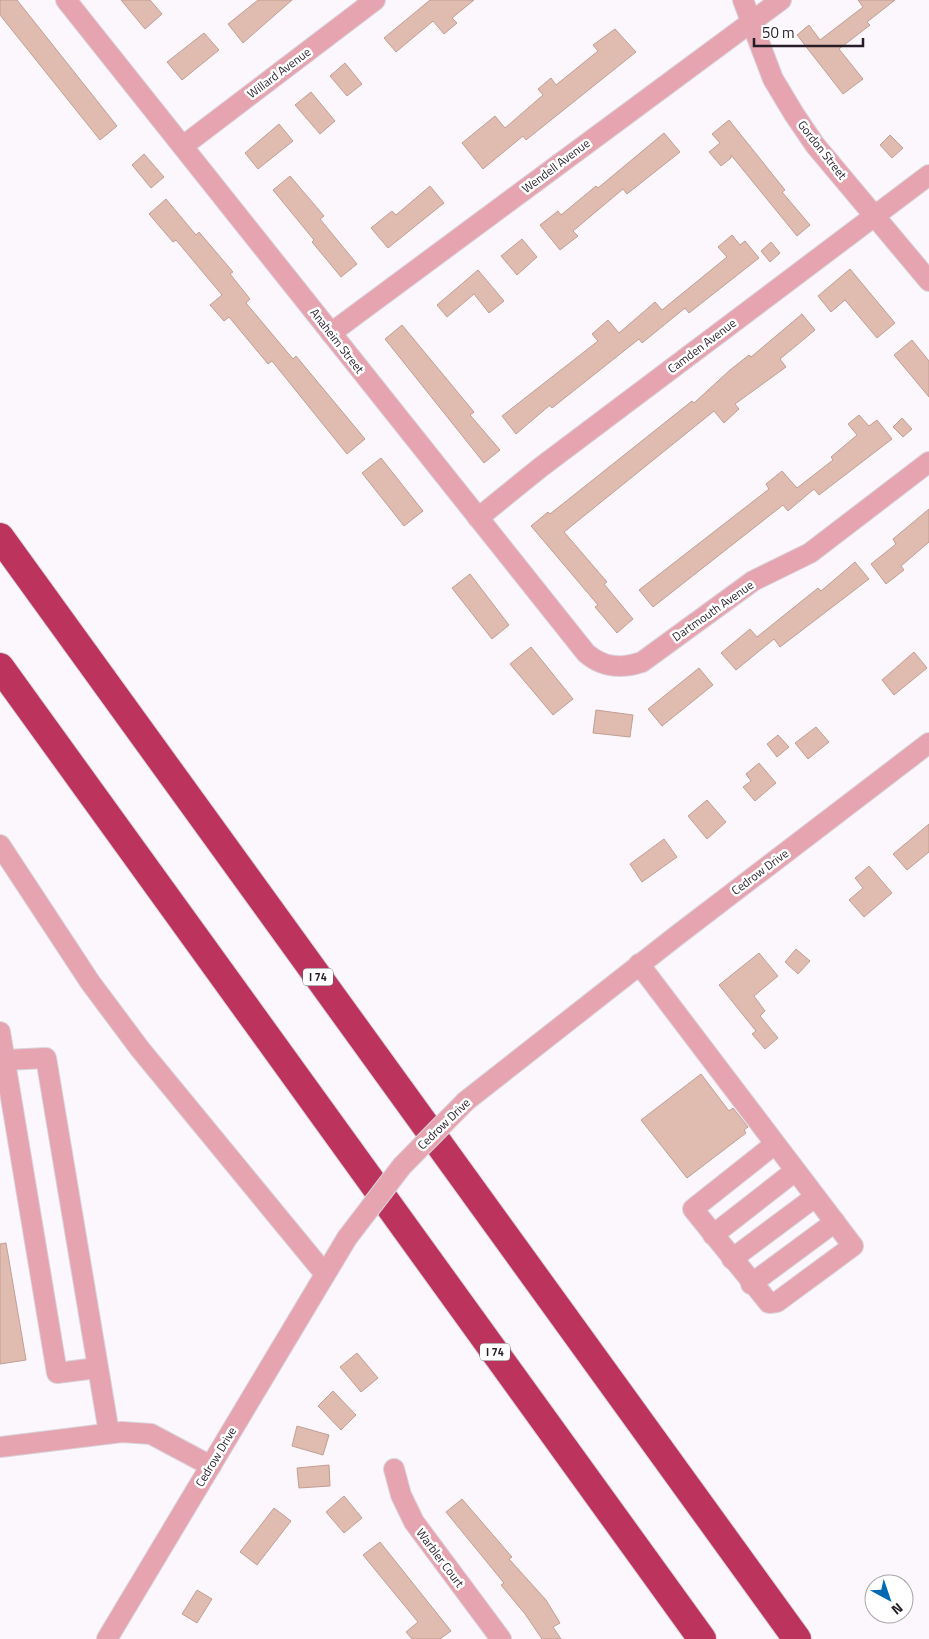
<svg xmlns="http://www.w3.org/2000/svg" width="929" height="1639" viewBox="0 0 929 1639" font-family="'Titillium Web',sans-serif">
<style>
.building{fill:#e0bbaf;stroke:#c29f93}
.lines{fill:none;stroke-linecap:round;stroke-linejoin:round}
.minor-casing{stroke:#dad4db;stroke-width:22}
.highway-casing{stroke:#dad4db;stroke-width:30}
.minor{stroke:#e5a4b0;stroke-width:20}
.highway{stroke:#bc345d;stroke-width:28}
.minor-bridge-casing{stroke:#dad4db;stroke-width:22;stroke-linecap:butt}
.minor-bridge{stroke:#e5a4b0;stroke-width:20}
.labels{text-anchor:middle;stroke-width:5;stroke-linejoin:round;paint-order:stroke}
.shield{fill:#fff;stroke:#666168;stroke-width:1}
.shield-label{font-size:11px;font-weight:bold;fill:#251d27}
.street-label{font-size:12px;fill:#251d27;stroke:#fff}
</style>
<rect width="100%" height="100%" fill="#fcf7fd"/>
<g class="building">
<path d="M 0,0 L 17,0 L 117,126 L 100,140 L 0,15 Z"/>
<path d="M 121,0 L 150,0 L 162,14 L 145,29 Z"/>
<path d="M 258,0 L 292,0 L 243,43 L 228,24 Z"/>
<path d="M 430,0 L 474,0 L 452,18 L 457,23 L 444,34 L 433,21 L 396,52 L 384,38 Z"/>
<path d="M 858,0 L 895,0 L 867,22 L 870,25 L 839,49 L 863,79 L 843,94 L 797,35 L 809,25 L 820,40 L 863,7 Z"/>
<path d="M 615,29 L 636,52 L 526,140 L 523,136 L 483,169 L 462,143 L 495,116 L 505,128 L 543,95 L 538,89 L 551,78 L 556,85 L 598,51 L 593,45 Z"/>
<path d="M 204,33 L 219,50 L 182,80 L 167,62 Z"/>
<path d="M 345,63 L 362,84 L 347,96 L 330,76 Z"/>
<path d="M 311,92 L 335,121 L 320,134 L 295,105 Z"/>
<path d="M 729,120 L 785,190 L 782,192 L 810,225 L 797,236 L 731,155 L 731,158 L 721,166 L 709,152 L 720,143 L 712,134 Z"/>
<path d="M 279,124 L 293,141 L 258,169 L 245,153 Z"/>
<path d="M 664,133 L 680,152 L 627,194 L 623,189 L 573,231 L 578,236 L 560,250 L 540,225 L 558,211 L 561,215 L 596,186 L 598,188 Z"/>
<path d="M 890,135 L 903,148 L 892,158 L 880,145 Z"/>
<path d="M 144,154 L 164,177 L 151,188 L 132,165 Z"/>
<path d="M 290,176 L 324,216 L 320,219 L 357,264 L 341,277 L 312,242 L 314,240 L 273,190 Z"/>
<path d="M 430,186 L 444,203 L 388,248 L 371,228 L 392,211 L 396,215 Z"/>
<path d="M 166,199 L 196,235 L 199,232 L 233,272 L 230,274 L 250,299 L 246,303 L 293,359 L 296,356 L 365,439 L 347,454 L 272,361 L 268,364 L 229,317 L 224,321 L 210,305 L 222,295 L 176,240 L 173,242 L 149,214 Z"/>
<path d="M 732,235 L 740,245 L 745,241 L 759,258 L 689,313 L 685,308 L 642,343 L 639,339 L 552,408 L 550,405 L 516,434 L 502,416 L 598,341 L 592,334 L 608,320 L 619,333 L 655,302 L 662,310 L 727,257 L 718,247 Z"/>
<path d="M 522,239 L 537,257 L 517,275 L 501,256 Z"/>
<path d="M 771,242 L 780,253 L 770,262 L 761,251 Z"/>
<path d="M 850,269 L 895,323 L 877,338 L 845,300 L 831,312 L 818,296 Z"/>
<path d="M 478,270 L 504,301 L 489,313 L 474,294 L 447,317 L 437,305 Z"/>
<path d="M 802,314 L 815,330 L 780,359 L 786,367 L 735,404 L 739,409 L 724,423 L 714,411 L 564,532 L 607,582 L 604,584 L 633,619 L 617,633 L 595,607 L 598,605 L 531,526 L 548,512 L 550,514 L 692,401 L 694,403 L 730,370 L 749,355 L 751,357 Z"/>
<path d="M 402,325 L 474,412 L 470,415 L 500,450 L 484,463 L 385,339 Z"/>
<path d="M 912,340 L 929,361 L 929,397 L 894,355 Z"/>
<path d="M 859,415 L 869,426 L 877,420 L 892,439 L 819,495 L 814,489 L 788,511 L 783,505 L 653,607 L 639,590 L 769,489 L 766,484 L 782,471 L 797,488 L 833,460 L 831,457 L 857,435 L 848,424 Z"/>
<path d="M 902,418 L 912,429 L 903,437 L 893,427 Z"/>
<path d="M 381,458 L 423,511 L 404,526 L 362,473 Z"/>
<path d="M 929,509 L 929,542 L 901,566 L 904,570 L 886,584 L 871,564 L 896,544 L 893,539 Z"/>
<path d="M 855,562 L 869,579 L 780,647 L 774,639 L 736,670 L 721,653 L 750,629 L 757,637 L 818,588 L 821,591 Z"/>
<path d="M 470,574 L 509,625 L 492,639 L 452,588 Z"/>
<path d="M 531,647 L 573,699 L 553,715 L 510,664 Z"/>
<path d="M 914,652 L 927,668 L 894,695 L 882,680 Z"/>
<path d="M 699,668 L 713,685 L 662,726 L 648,709 Z"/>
<path d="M 596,710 L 633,715 L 630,737 L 593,733 Z"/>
<path d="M 816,727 L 829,742 L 808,759 L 795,743 Z"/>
<path d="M 778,735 L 789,747 L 777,757 L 767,744 Z"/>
<path d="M 759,763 L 776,783 L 755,801 L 743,787 L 751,781 L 746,774 Z"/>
<path d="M 707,800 L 726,822 L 707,839 L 688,816 Z"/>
<path d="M 929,824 L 929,852 L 907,870 L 893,854 Z"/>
<path d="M 664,839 L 677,857 L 642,882 L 630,864 Z"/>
<path d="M 869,866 L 892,893 L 864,917 L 849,900 L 863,888 L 855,878 Z"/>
<path d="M 796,949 L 810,961 L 798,974 L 785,962 Z"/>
<path d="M 759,953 L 778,976 L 754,996 L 765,1011 L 760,1016 L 778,1038 L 765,1049 L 752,1034 L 756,1031 L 719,985 Z"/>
<path d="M 701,1074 L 729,1111 L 733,1108 L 748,1127 L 744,1130 L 746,1133 L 687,1178 L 641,1120 Z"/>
<path d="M 6,1243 L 26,1360 L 0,1364 L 0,1244 Z"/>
<path d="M 357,1353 L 378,1378 L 361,1392 L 340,1367 Z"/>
<path d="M 333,1391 L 356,1415 L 341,1430 L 318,1406 Z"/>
<path d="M 297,1426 L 329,1435 L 323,1455 L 292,1446 Z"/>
<path d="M 329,1465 L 330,1486 L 299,1488 L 297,1468 Z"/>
<path d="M 344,1496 L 362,1518 L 344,1533 L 326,1512 Z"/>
<path d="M 462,1499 L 512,1557 L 509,1559 L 546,1600 L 560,1623 L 553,1627 L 561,1639 L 542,1639 L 525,1614 L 501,1585 L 504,1583 L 446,1512 Z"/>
<path d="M 274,1508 L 291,1521 L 257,1565 L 240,1552 Z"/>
<path d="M 380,1542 L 451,1631 L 440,1639 L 412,1639 L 406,1632 L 418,1622 L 363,1555 Z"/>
<path d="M 197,1590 L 212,1599 L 197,1623 L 182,1614 Z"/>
</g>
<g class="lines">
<g class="minor-casing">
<g id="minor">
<path d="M 66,0 L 586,653 C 603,668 621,669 642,662 L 753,581 L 810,553 L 929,462"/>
<path d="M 743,0 L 773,79 L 794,114 L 815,145 L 929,281"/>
<path d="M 183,146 L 375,0"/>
<path d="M 331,333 L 781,0"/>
<path d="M 478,518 L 541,467 L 929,175"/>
<path d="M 0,845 L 90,982 L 140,1049 L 325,1274"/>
<path d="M 639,964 L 853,1246 L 777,1302 L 769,1303 L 693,1209 L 775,1144"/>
<path d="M 0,1032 L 57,1373 L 97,1368"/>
<path d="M 5,1060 L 46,1058 L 109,1433"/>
<path d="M 466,1101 L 675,937 L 929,743"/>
<path d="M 713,1235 L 795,1171"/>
<path d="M 732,1259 L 815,1197"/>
<path d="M 751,1284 L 835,1222"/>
<path d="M 0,1447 L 122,1432 L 151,1434 L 211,1466"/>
<path d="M 394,1469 L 401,1495 L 414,1522 L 501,1639"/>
<path d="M 107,1639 L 347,1238"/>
</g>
</g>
<g class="highway-casing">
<g id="highway">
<path d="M 0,537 L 797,1639"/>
<path d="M 0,667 L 702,1639"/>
</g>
</g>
<use href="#minor" class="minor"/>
<use href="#highway" class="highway"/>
<g class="minor-bridge-casing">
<path id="minor-bridge" d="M 347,1238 L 402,1166 L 466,1101"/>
</g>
<use href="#minor-bridge" class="minor-bridge"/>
</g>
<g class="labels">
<g class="shield">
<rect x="303" y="968.5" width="30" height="17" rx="4"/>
<rect x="480" y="1343.5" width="30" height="17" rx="4"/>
</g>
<g class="shield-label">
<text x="318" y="981">I 74</text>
<text x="495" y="1356">I 74</text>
</g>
<g class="street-label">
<text transform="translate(279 73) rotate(-37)" y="4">Willard Avenue</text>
<text transform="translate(822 150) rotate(52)" y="4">Gordon Street</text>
<text transform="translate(556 166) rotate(-37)" y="4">Wendell Avenue</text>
<text transform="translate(337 341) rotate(52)" y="4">Anaheim Street</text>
<text transform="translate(702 346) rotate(-37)" y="4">Camden Avenue</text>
<text transform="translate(713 611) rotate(-35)" y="4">Dartmouth Avenue</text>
<text transform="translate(760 872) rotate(-37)" y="4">Cedrow Drive</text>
<text transform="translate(444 1124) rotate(-44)" y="4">Cedrow Drive</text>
<text transform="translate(216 1457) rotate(-59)" y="4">Cedrow Drive</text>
<text transform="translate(440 1558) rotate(53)" y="4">Warbler Court</text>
</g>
</g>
<g transform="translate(889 1599) rotate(140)"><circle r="24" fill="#ffffff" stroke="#a8a5a9"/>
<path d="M0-4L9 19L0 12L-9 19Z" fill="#0168b4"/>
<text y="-8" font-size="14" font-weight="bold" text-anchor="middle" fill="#251d27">N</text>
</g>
<path d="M754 38v8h109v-8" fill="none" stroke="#251d27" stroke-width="2.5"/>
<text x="762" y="38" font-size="15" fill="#251d27" stroke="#ffffff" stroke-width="4" paint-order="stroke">50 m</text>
</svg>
